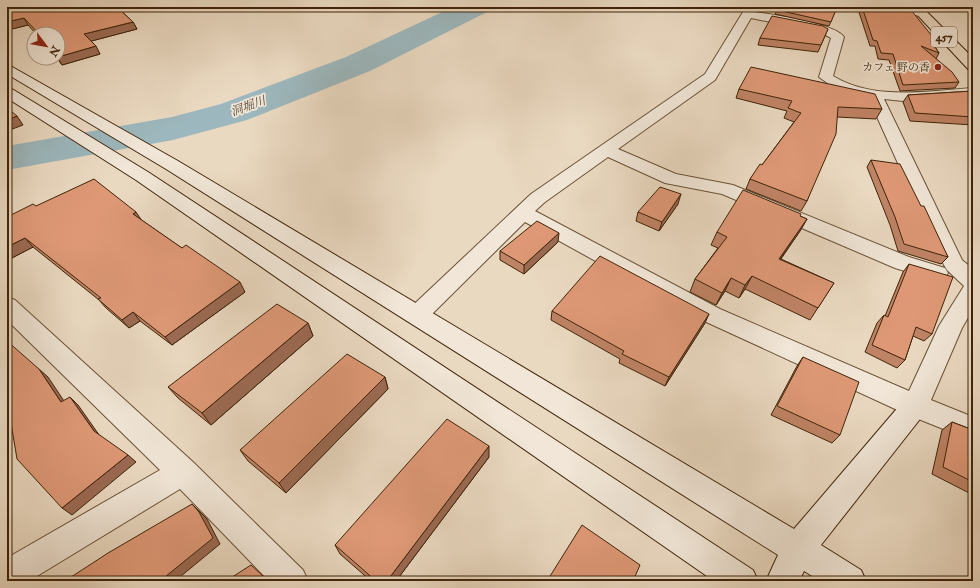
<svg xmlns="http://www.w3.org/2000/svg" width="980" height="588" viewBox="0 0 980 588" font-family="'IM FELL Double Pica','Noto Serif JP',serif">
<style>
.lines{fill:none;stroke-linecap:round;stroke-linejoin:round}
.river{fill:#9cb7bd;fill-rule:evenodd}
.street-casing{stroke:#6a5137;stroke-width:2}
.secondary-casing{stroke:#3f2409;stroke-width:2}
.highway-casing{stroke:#3f2409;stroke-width:2}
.street{fill:#f1e6d7;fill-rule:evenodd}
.secondary{fill:#f1e6d7;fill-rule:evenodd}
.highway{fill:#ead9c1;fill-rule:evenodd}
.wall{fill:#bf8365;stroke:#3f2409}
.shaded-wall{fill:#9b6a53;stroke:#3f2409}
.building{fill:#de9876;stroke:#3f2409}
.poi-dot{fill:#8f2418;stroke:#f1e6d7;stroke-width:1.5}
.labels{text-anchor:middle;stroke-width:3.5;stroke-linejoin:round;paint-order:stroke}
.far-poi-label{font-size:11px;fill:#3f2409;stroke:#f1e6d7;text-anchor:end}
.shield{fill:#f1e6d7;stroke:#745e47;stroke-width:1}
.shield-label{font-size:12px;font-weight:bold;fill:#3f2409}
.far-water-label{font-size:12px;font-style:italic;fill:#564936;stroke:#f1e6d7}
</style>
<rect width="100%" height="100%" fill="#ead9c1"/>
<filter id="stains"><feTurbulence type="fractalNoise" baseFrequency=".005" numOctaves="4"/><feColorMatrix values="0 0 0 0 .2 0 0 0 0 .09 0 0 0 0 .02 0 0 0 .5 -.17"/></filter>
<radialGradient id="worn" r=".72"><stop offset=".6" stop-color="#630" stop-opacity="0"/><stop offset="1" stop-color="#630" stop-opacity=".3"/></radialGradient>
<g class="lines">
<path class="river" d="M 453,7 L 489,7 L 485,13 L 370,71 L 247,120 L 173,140 L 7,170 L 7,146 L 172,117 L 221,104 L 346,57 Z"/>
<g class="street-casing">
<g id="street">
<path d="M 746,7 L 758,7 L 755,12 C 774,15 834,23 844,37 L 833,76 C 874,101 928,91 973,88 L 973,96 L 903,101 L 884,99 L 962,260 L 973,269 L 973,309 L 962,328 L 931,400 L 973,417 L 973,441 L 906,414 L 704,321 L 525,222 L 425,321 L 417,324 L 409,321 L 406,315 L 409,309 L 531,194 L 705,74 ZM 751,18 L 820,32 L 831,38 L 819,77 L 837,90 L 868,97 L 944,265 L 947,270 L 964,286 L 939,326 L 909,391 L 720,309 L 535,211 L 545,202 L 608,157 L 665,183 L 722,194 L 895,268 L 937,281 L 945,278 L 948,273 L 945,268 L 909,257 L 733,185 L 676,174 L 618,149 L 715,80 Z"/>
<path d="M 883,7 L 911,7 L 924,10 L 926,12 L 920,16 L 889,10 Z"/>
<path d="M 7,297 L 15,300 L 193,462 L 303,570 L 308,581 L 269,581 L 180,489 L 29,581 L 7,581 L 7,558 L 160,470 L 7,320 Z"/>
</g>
</g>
<g class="secondary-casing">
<g id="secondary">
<path d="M 7,64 L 178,161 L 794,529 L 906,398 L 915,395 L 924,398 L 928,406 L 924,414 L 821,545 L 861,570 L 866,581 L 820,581 L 804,571 L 799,581 L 766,581 L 778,555 L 166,169 L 7,74 Z"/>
<path d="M 7,88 L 12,89 L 148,172 L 753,570 L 758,581 L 714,581 L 136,180 L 7,98 Z"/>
</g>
</g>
<g class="highway-casing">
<path id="highway" d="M 910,7 L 922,7 L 973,58 L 973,70 L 968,69 Z"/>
</g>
<use href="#street" class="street"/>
<use href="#secondary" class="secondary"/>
<use href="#highway" class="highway"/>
</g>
<g class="wall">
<path d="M 7,7 L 119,9 L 133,22 L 137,29 L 91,41 L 100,54 L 62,65 L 57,58 L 58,58 L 58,34 L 36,34 L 28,25 L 8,30 L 7,29 Z"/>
<path d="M 837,7 L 829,26 L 775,14 L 777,10 Z"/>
<path d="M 859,7 L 885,7 L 936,41 L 934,45 L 939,53 L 936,59 L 959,82 L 955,88 L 900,91 L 889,60 L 878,59 L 875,46 L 870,46 L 858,9 Z"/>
<path d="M 828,29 L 818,52 L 758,45 L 760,38 Z"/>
<path d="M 739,89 L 882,109 L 876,119 L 837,117 L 807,201 L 801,211 L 746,189 L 750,179 L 762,165 L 794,122 L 784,118 L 787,111 L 736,98 Z"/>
<path d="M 973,91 L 973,125 L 910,121 L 903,102 L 908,95 Z"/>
<path d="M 871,160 L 921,206 L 948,257 L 941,264 L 898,251 L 890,225 L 867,167 Z"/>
<path d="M 678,204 L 659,231 L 636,221 L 638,212 Z"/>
<path d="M 800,216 L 807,219 L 800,231 L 781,259 L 834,283 L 810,320 L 745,289 L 739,298 L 725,291 L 716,305 L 690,292 L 695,279 L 718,248 L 711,245 L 717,232 Z"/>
<path d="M 7,217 L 140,219 L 245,292 L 172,345 L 140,321 L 129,328 L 106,308 L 99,300 L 33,247 L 10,259 L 7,257 Z"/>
<path d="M 558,242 L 524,274 L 500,260 L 500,251 Z"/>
<path d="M 909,264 L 932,334 L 924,341 L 913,336 L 905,360 L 897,368 L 865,352 L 877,323 L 884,315 L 885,316 L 903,272 Z"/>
<path d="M 552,311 L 705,323 L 665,386 L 619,363 L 620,359 L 551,320 Z"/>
<path d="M 308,323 L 313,336 L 211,425 L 178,398 L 168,387 Z"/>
<path d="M 803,357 L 840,435 L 832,443 L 771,415 L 797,366 Z"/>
<path d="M 385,377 L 388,389 L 286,493 L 248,461 L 240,450 Z"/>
<path d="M 952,422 L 973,430 L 973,495 L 932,474 L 942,430 Z"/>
<path d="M 489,457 L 396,581 L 371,581 L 340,554 L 335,545 Z"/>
</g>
<g class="shaded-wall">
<path d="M 24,18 L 28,25 L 8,30 L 7,28 L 7,22 Z"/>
<path d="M 133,22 L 137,29 L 88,42 L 84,34 Z"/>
<path d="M 96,46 L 100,54 L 62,65 L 58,58 L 58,57 Z"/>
<path d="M 17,116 L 23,125 L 7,131 L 7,120 Z"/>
<path d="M 681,194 L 678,204 L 659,231 L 662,222 Z"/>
<path d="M 136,212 L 142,221 L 133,214 Z"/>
<path d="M 807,219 L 800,231 L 772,271 L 779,259 Z"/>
<path d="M 559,233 L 558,242 L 524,274 L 524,265 Z"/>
<path d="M 25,238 L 33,247 L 10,259 L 7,256 L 7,247 Z"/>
<path d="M 752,276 L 745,289 L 739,298 L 745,285 Z"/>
<path d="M 731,278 L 725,291 L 716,305 L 722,293 Z"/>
<path d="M 240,282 L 245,292 L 172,345 L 165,337 Z"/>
<path d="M 133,312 L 140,321 L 129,328 L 122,320 Z"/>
<path d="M 709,314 L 705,323 L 665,386 L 669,377 Z"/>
<path d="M 308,323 L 313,336 L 211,425 L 202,413 Z"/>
<path d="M 39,369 L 48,377 L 70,410 L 61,402 Z"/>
<path d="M 385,377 L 388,389 L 286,493 L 279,483 Z"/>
<path d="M 70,397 L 78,405 L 102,439 L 94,431 Z"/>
<path d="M 9,411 L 19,418 L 7,426 L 7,412 Z"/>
<path d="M 489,446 L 489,457 L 396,581 L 387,581 Z"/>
<path d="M 128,455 L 136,462 L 72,515 L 62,508 Z"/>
<path d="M 192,504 L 207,519 L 220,544 L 175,581 L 160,581 Z"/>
<path d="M 264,577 L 268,581 L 265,581 Z"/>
</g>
<g class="building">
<path d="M 7,7 L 117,7 L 133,22 L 84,34 L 96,46 L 58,57 L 58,34 L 39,34 L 24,18 L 7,22 Z"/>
<path d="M 778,7 L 837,7 L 831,22 L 777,10 Z"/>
<path d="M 862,7 L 885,7 L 911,10 L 936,41 L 931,41 L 939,53 L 921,46 L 952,72 L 959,82 L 903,85 L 893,54 L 881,53 L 877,41 L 873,40 Z"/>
<path d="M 772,16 L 823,26 L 828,29 L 821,45 L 760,38 Z"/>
<path d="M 751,67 L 875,94 L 882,109 L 838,107 L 836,134 L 807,201 L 750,179 L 760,164 L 762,165 L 801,113 L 788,108 L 792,101 L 739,89 Z"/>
<path d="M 973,91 L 973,117 L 915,113 L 908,95 Z"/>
<path d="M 7,108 L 17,116 L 7,120 Z"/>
<path d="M 871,160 L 900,164 L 921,206 L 924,206 L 948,257 L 904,244 L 895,217 Z"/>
<path d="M 94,179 L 136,212 L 133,214 L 182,248 L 186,245 L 240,282 L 165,337 L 133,312 L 122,320 L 98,299 L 101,298 L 25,238 L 7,247 L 7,217 L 33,204 L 36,206 Z"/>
<path d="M 660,187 L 681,194 L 662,222 L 638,212 Z"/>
<path d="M 743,190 L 801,214 L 800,216 L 807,219 L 779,259 L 834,283 L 818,308 L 752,276 L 745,285 L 731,278 L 722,293 L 695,279 L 727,237 L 717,232 Z"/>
<path d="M 537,221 L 559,233 L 524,265 L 500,251 Z"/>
<path d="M 600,256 L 709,314 L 669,377 L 622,354 L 624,351 L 552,311 Z"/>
<path d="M 909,264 L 953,277 L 932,334 L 916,327 L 905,360 L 872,345 L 884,315 L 888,317 Z"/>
<path d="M 277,304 L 308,323 L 202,413 L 168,387 Z"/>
<path d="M 7,341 L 39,369 L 61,402 L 70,397 L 94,431 L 128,455 L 62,508 L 17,459 L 9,411 L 7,412 Z"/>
<path d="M 347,354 L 385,377 L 279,483 L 240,450 Z"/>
<path d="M 803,357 L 859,382 L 840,435 L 777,406 Z"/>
<path d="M 447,419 L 489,446 L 387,581 L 376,581 L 335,545 Z"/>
<path d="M 952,422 L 973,430 L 973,482 L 943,467 Z"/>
<path d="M 192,504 L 199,512 L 213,538 L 160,581 L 65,581 L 108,553 Z"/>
<path d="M 582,525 L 640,565 L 633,581 L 547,581 Z"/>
<path d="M 251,565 L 264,577 L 265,581 L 226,581 Z"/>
</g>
<circle class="poi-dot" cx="938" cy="67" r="4"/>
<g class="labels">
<g class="far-poi-label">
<text x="930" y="71">カフェ 野の香</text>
</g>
<rect class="shield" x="931" y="27" width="26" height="20" rx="3"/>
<g class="shield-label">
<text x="944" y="41">457</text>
</g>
<g class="far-water-label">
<text transform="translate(248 106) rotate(-20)" y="4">洞堀川</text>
</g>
</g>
<rect width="980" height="588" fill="none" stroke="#ead9c1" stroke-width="24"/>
<rect x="8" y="8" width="964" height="572" fill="none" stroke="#3f2409" stroke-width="2"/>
<rect x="12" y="12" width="956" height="564" fill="none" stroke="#3f2409"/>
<g transform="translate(46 46) rotate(122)"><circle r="19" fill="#f1e6d7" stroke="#aa9885"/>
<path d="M0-3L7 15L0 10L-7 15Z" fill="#8f2418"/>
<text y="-6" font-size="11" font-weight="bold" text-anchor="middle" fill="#3f2409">N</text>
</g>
<rect width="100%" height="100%" filter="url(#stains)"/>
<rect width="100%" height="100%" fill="url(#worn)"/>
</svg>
